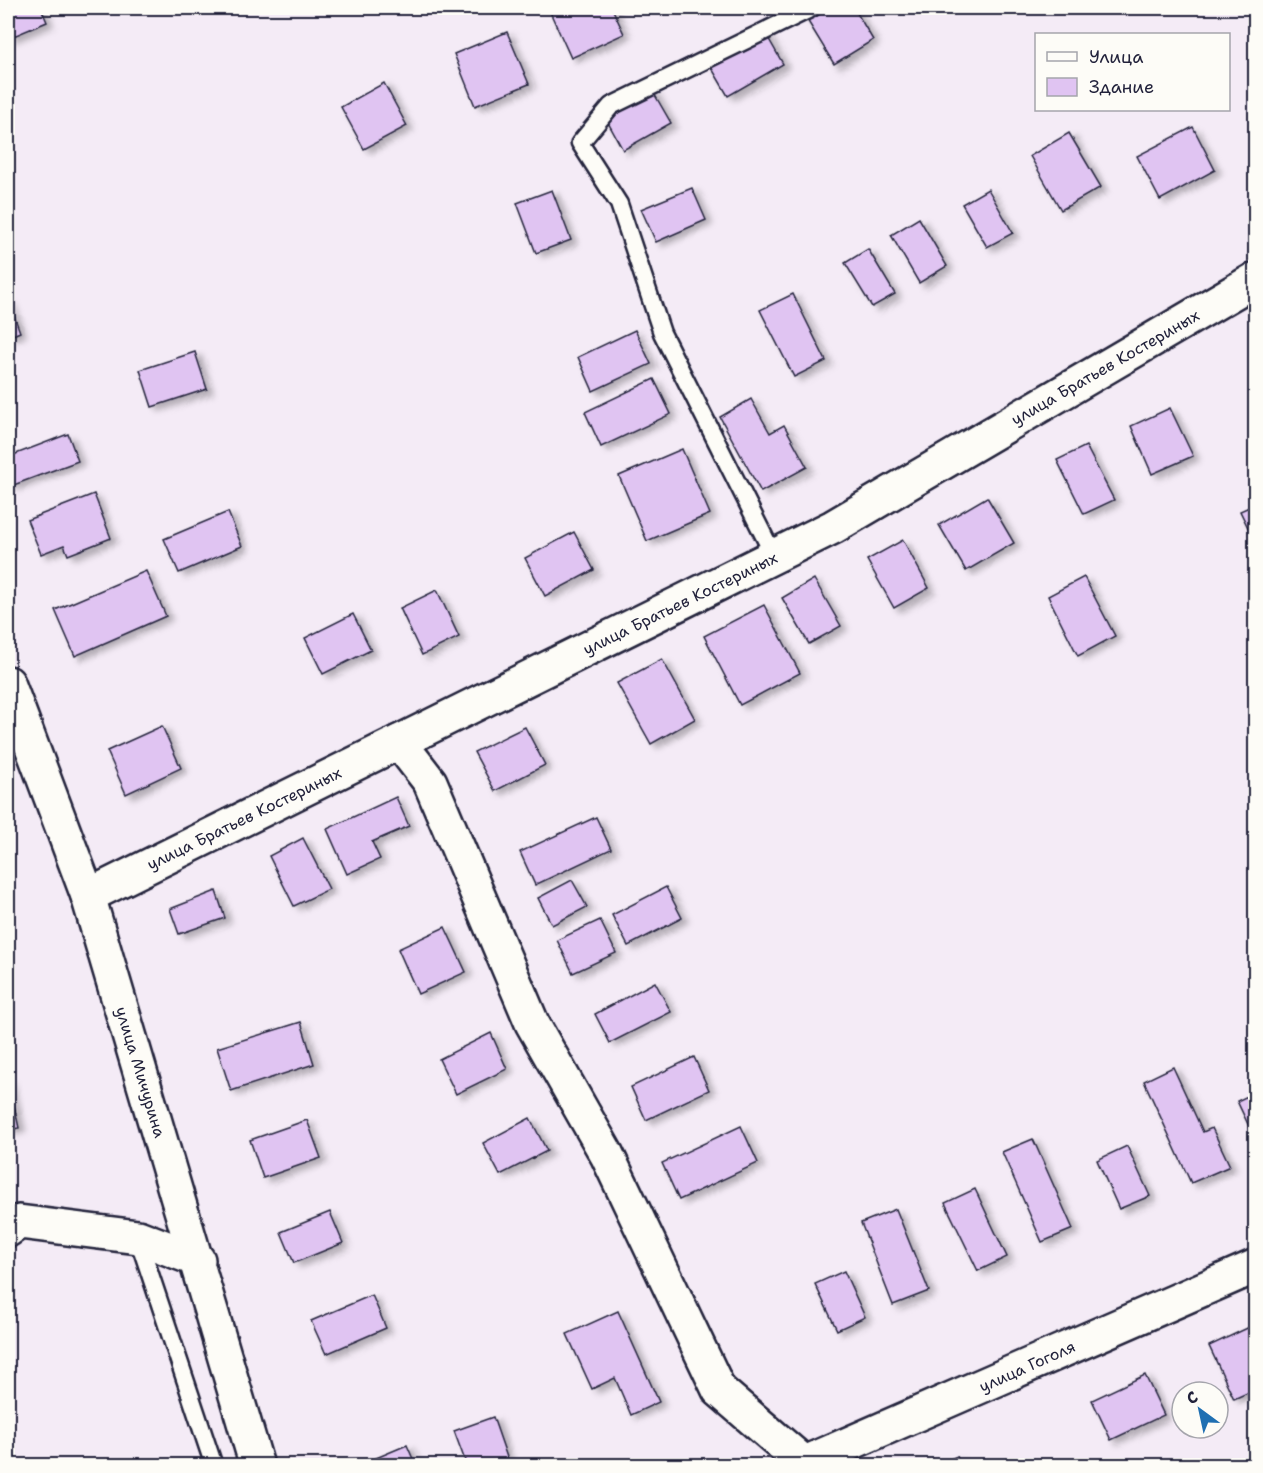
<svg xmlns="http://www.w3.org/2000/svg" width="1263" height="1473" viewBox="0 0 1263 1473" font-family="'Shantell Sans',sans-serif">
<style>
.building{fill:#e0c4f2;stroke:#22223b;stroke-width:1.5;filter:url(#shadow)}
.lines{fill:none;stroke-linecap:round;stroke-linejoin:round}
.lane-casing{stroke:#22223b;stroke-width:21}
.street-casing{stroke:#22223b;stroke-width:38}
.lane{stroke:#fdfcf7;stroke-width:16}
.street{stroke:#fdfcf7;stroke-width:33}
.labels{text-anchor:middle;stroke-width:4.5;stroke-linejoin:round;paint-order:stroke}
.street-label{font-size:16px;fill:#22223b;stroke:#fdfcf7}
</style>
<defs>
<filter id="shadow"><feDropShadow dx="6" dy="4" stdDeviation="3" flood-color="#0004"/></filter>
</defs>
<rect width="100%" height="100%" fill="#f4ebf6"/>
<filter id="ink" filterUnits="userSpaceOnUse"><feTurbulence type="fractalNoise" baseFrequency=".0167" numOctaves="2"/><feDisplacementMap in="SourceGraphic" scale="12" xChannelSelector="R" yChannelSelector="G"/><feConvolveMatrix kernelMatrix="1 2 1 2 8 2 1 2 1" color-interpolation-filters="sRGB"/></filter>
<g filter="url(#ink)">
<g class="building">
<path d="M 8,8 L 41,8 L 47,22 L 9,38 Z"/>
<path d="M 559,8 L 612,8 L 624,34 L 571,58 L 550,12 Z"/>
<path d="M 805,8 L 854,8 L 873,40 L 834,64 L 801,10 Z"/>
<path d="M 762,27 L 783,64 L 728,96 L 707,60 Z"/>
<path d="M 507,32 L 529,84 L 475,106 L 454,54 Z"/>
<path d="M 384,83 L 407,126 L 364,149 L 341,107 Z"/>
<path d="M 652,90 L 671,123 L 623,150 L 605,117 Z"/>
<path d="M 1193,127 L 1215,170 L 1160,200 L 1137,156 Z"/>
<path d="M 1069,133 L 1101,187 L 1061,210 L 1030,156 Z"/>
<path d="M 692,188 L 706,220 L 656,242 L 641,209 Z"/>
<path d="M 988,189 L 1013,233 L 987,247 L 962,204 Z"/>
<path d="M 552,190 L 571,240 L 536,253 L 517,203 Z"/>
<path d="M 919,218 L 947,266 L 919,283 L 891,235 Z"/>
<path d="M 868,249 L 895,294 L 872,307 L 845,263 Z"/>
<path d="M 793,294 L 826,361 L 794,377 L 760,310 Z"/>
<path d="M 8,299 L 20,332 L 8,337 Z"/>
<path d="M 635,330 L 651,364 L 593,391 L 578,357 Z"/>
<path d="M 195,352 L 207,389 L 152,407 L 140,370 Z"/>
<path d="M 654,379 L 671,414 L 601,447 L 585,412 Z"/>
<path d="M 751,399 L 770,433 L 784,425 L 807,467 L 761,492 L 720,417 Z"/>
<path d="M 1170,408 L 1193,456 L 1152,474 L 1131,426 Z"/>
<path d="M 68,434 L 78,461 L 11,486 L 8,475 L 8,457 Z"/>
<path d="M 1086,446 L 1114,500 L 1084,514 L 1057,460 Z"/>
<path d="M 682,449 L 710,514 L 647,541 L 619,476 Z"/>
<path d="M 94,494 L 111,538 L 68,555 L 64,545 L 41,554 L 27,520 Z"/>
<path d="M 987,497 L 1014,543 L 966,571 L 939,525 Z"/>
<path d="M 1256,504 L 1256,544 L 1240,511 Z"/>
<path d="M 228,512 L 242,546 L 179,573 L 164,539 Z"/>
<path d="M 574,532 L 594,570 L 545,596 L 525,558 Z"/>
<path d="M 903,540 L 929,588 L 894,608 L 867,560 Z"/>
<path d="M 146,571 L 166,616 L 75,656 L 55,610 Z"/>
<path d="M 1084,577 L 1115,636 L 1078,656 L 1048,596 Z"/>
<path d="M 814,579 L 841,626 L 809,644 L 782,598 Z"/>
<path d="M 437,590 L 459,637 L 422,655 L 400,608 Z"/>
<path d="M 764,605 L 800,673 L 740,705 L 704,636 Z"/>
<path d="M 353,614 L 371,650 L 323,674 L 305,638 Z"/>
<path d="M 662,659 L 695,719 L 651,744 L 617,683 Z"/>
<path d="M 162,726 L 181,768 L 126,794 L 107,751 Z"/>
<path d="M 525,727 L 545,765 L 495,791 L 474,752 Z"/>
<path d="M 396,797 L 409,826 L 372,842 L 380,859 L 347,874 L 327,829 Z"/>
<path d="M 596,817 L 611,849 L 535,885 L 520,852 Z"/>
<path d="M 303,838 L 329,889 L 294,906 L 269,856 Z"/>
<path d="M 572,880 L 587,907 L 552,925 L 538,898 Z"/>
<path d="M 666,887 L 682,918 L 628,946 L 612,915 Z"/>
<path d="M 216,891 L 225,918 L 179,934 L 170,909 Z"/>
<path d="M 600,920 L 616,953 L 573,973 L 557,940 Z"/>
<path d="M 445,927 L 466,972 L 418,994 L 398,949 Z"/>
<path d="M 655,982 L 671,1012 L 610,1043 L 595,1014 Z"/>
<path d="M 301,1022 L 314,1064 L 231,1091 L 217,1048 Z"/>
<path d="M 491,1033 L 507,1069 L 456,1094 L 439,1059 Z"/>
<path d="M 694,1057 L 709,1090 L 646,1120 L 631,1087 Z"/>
<path d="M 1173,1067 L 1203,1132 L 1212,1128 L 1230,1166 L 1191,1183 L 1144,1081 Z"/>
<path d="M 8,1078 L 19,1128 L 8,1130 Z"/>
<path d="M 1256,1092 L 1256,1141 L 1237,1101 Z"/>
<path d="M 530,1118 L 547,1151 L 500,1175 L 483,1143 Z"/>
<path d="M 307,1120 L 321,1158 L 263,1178 L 250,1140 Z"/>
<path d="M 741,1126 L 758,1163 L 679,1200 L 662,1163 Z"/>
<path d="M 1033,1139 L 1073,1229 L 1042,1242 L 1002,1152 Z"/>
<path d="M 1127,1146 L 1150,1196 L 1119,1209 L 1097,1160 Z"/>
<path d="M 975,1189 L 1007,1257 L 978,1271 L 945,1203 Z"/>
<path d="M 896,1209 L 929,1291 L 893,1305 L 861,1223 Z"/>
<path d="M 330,1212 L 343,1243 L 294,1263 L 281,1232 Z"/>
<path d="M 844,1271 L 865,1317 L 837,1330 L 815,1284 Z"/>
<path d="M 372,1295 L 386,1328 L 326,1354 L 311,1321 Z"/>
<path d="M 618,1311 L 659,1402 L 631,1415 L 615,1378 L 592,1389 L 567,1334 Z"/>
<path d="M 1256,1324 L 1256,1389 L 1234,1399 L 1209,1346 Z"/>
<path d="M 1145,1375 L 1164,1415 L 1111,1440 L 1092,1400 Z"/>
<path d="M 493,1417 L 510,1466 L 467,1466 L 454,1431 Z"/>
<path d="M 407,1445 L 416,1466 L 363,1466 L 362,1464 Z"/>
<path d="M 957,1456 L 961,1466 L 935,1466 Z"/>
</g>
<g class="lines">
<g class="lane-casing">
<g id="lane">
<path d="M 774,556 L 662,333 L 619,204 L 580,143 L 611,106 L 812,8"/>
<path d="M 138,1238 L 214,1466"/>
</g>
</g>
<g class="street-casing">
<g id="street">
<path d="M 8,683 L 88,896 L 257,1466"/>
<path d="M 399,742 L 430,782 L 532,1023 L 607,1155 L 719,1390 L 804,1463"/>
<path d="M 88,896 L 833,527 L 1256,279"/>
<path d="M 8,1230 L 19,1222 L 138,1237 L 198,1260"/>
<path d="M 798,1466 L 1256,1266"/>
</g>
</g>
<use href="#lane" class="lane"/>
<use href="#street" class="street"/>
</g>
</g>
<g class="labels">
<g class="street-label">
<text transform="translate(1105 367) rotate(-30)" y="6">улица Братьев Костериных</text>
<text transform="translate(680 603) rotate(-26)" y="6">улица Братьев Костериных</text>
<text transform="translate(244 818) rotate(-26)" y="6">улица Братьев Костериных</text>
<text transform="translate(141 1072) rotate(73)" y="6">улица Мичурина</text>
<text transform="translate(1027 1366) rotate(-24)" y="6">улица Гоголя</text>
</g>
</g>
<rect width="1263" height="1473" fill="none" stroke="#fdfcf7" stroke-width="30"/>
<rect x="15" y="15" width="1233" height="1443" fill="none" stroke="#22223b" stroke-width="2" filter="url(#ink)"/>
<rect x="1035" y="33" width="195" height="78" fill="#fdfcf7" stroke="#a5a5ac" stroke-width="1.5"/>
<rect x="1047" y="52" width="30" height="9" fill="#fdfcf7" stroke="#a5a5ac" stroke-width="1.5"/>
<text x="1089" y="63" font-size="18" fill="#22223b">Улица</text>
<rect x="1047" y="78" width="30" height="18" fill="#e0c4f2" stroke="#a5a5ac" stroke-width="1.5"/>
<text x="1089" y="93" font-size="18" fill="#22223b">Здание</text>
<g transform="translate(1200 1410) rotate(327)"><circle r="28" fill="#fdfcf7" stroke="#a5a5ac" stroke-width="1.5"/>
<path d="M0-4.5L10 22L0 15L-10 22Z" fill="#1f6fb2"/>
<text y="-9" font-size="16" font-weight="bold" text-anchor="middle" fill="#22223b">С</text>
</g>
</svg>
